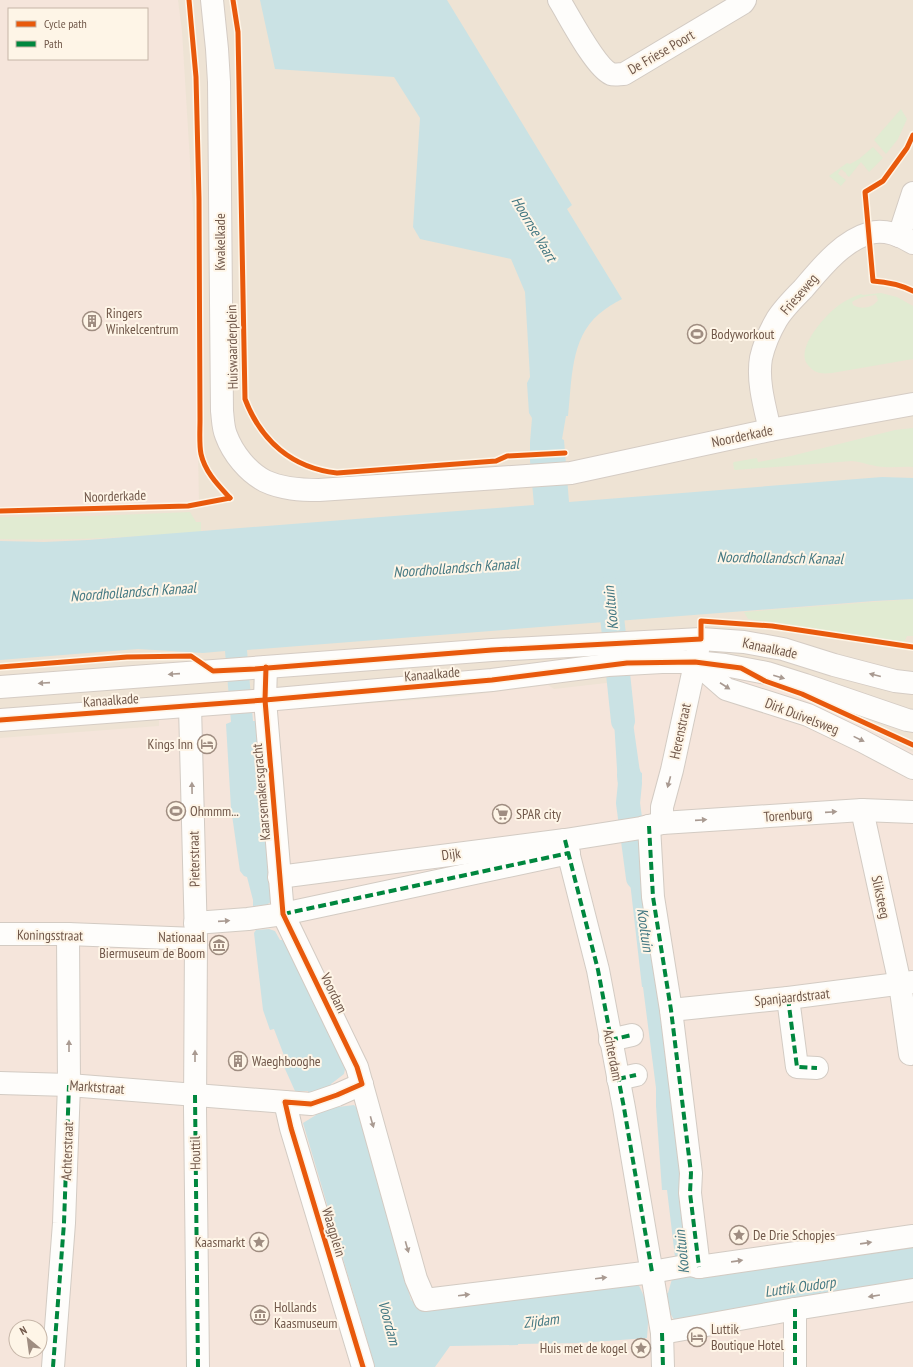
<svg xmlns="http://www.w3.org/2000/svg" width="913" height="1367" viewBox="0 0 913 1367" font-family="'PT Sans Narrow',sans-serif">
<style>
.residential{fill:#eee3d4;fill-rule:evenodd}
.commercial{fill:#f5e5db;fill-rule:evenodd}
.green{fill:#e1ebd2;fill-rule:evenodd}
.water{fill:#cae2e4}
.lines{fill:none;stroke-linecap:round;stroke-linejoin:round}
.canal{stroke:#cae2e4;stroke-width:24}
.street-casing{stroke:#d3cbc3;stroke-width:24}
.secondary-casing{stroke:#d5ccc4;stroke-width:24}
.street{stroke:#fefdfb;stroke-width:22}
.secondary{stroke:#fefdfb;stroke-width:22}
.quiet{stroke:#00873e;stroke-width:4;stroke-dasharray:8 4;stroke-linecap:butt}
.cycleway-casing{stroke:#fef5e7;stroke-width:8}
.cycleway{stroke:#e8590c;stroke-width:5}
.oneway{fill:#a99a91}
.labels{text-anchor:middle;stroke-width:4;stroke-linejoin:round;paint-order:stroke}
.street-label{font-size:14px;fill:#71584a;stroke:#fef5e7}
.poi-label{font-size:14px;fill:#71584a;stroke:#fef5e7;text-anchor:start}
.water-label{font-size:15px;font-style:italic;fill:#457983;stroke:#fef5e7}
</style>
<rect width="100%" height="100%" fill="#f5f0e7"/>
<path class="residential" d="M 0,0 L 913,0 L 913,1367 L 0,1367 ZM 9,9 L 147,9 L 147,59 L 9,59 ZM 16,1327 L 40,1327 L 40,1351 L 16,1351 Z"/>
<g class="commercial">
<path d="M 0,0 L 178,0 L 182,31 L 194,227 L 199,505 L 0,510 ZM 9,9 L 147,9 L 147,59 L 9,59 Z"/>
<path d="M 675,673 L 682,675 L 713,676 L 757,683 L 796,694 L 848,718 L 913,752 L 913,1367 L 0,1367 L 0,738 L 159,726 L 159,719 L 455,697 L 548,685 L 554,689 L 615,682 L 628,675 ZM 16,1327 L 40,1327 L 40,1351 L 16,1351 Z"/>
</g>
<g class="green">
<path d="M 901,109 L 907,119 L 898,139 L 886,154 L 874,140 Z"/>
<path d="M 873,147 L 883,158 L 869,172 L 861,162 L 849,177 L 846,174 L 846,173 L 841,169 L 838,174 L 846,180 L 841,186 L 829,176 L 847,163 L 850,164 L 859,159 Z"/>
<path d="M 881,293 L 897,297 L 913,306 L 913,359 L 832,373 C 822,374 815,374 808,365 C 794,348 828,312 842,303 C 848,299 855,296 861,294 L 863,295 ZM 876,295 L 878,300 C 873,308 861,310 853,305 L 852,302 C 859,297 867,296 876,295 Z"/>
<path d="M 913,428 L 913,467 C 903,466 894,468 884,467 C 875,467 862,462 852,461 L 735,470 L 734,469 L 733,463 L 734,462 L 757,458 L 758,462 L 791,456 L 895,430 Z"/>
<path d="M 190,512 L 196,522 L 201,522 L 201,532 C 134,537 67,541 0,539 L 0,517 L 93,516 Z"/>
<path d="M 913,599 L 913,636 L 907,636 L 904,643 L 748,619 L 744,612 Z"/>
</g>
<g class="water">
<path d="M 260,0 L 447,0 L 572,205 L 567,209 L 622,299 C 614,303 606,308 599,314 C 570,338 572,382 568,416 L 566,416 L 562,439 L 564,440 L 569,502 L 882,477 L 913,478 L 913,599 L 874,601 L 247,650 L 253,721 L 257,721 L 271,902 L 266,905 L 253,906 L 253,900 L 247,877 L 244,876 L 240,871 L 231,808 L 226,724 L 231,722 L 225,651 L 203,653 L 138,649 L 0,660 L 0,541 L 44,542 L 88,540 L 534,505 L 530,461 L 530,442 L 532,418 L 529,413 L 527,383 L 530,377 L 525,292 L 511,259 L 420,239 L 413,227 L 420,118 L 394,77 L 275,69 Z"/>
<path d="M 628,687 L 640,772 L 642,773 L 642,779 L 633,807 L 621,808 L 620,800 L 623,797 L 623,792 L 620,789 L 619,785 L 618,785 L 612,689 Z"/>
<path d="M 638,845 L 640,849 L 665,1011 L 687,1239 L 686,1256 L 685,1256 L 687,1277 L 913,1244 L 913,1281 L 676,1323 L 670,1313 L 665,1314 L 666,1293 L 668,1293 L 672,1279 L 675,1257 L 667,1190 L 662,1190 L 656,1106 L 656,1088 L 643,987 L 642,987 L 626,847 Z"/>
<path d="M 269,929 L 275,931 L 280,940 L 285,940 L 345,1069 L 344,1074 L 331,1084 L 331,1086 L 338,1107 L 354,1105 L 359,1110 L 411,1300 L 427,1311 L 638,1284 C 649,1304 649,1314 647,1338 L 580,1343 L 518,1344 L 518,1345 L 452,1346 L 450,1346 L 435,1367 L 375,1367 L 303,1123 L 316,1115 L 308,1091 L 295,1091 L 281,1060 L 285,1058 L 274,1029 L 270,1030 L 263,1010 L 254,933 L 256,930 Z"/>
</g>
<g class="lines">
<g class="canal">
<path d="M 609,588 L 623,721"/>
<path d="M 629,775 L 630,783 L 628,803 L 638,878"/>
</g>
<g class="street-casing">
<g id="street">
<path d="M 559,0 C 569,16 595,67 611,74 C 614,75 620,74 624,74 L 743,3 L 745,0"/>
<path d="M 899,236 L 913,193"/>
<path d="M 695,662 L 726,689 L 808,715 L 862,741 L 913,768"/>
<path d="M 266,667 L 265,700 L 283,914 L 357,1067 L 416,1279 L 425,1300 L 652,1272 L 691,1265 L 699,1267 L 913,1236"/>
<path d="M 190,706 L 196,939 L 195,1108 L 198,1367"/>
<path d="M 862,810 L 900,984 L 910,1054"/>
<path d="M 662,823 L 662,807 L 672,770 L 698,650"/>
<path d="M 649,826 L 653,897 L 671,1010 L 691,1173 L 690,1193 L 699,1267"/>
<path d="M 565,840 L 598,970 L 624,1108 L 662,1333 L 663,1367"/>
<path d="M 279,877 L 565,840 L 641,828 L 662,823 L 862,810 L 913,812"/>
<path d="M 195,923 L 248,919 L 283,914 L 569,853"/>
<path d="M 0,934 L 68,934 L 196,939"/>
<path d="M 788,998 L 797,1067 L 817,1068"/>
<path d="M 671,1010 L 788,998 L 913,982"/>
<path d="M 610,1040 L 632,1035"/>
<path d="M 618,1079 L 636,1075"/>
<path d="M 0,1083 L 69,1085 L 311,1104 L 337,1095 L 362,1084"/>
<path d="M 285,1102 L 291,1128 L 363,1367"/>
<path d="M 795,1309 L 795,1367"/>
<path d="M 662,1333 L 795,1309 L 913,1290"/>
<path d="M 53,1367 L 64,1223 L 69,1085 L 68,934"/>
</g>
</g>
<g class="secondary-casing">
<g id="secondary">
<path d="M 212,0 L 217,49 L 219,82 L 222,411 C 223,419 223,428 226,435 C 233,454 248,472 265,481 C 282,489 301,490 319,490 L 571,473 L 770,430 L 913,404"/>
<path d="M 770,430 C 765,408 757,381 761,358 C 764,345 770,331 777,319 C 784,308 794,298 803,289 C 821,268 842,241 870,233 C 884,229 901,235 913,243"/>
<path d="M 0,687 L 492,650 L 701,639 L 744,642 L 783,649 L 834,665 L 895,681 L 913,683"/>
<path d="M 0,720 L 265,700 L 492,680 L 608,665 L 662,662 L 695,662 L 725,665 L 767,673 L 805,685 L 907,720 L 913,721"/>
</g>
</g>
<use href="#street" class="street"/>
<use href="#secondary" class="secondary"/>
<g class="quiet">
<path d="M 649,826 L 653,897 L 671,1010 L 691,1173 L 690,1193 L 699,1267"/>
<path d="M 565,840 L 598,970 L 624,1108 L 652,1272"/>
<path d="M 283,914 L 569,853"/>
<path d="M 788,998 L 797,1067 L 817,1068"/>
<path d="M 610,1040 L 632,1035"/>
<path d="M 618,1079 L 636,1075"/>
<path d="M 195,1095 L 198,1367"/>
<path d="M 795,1309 L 795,1367"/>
<path d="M 662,1333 L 663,1367"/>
<path d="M 53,1367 L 64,1223 L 69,1085"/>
</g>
<g class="cycleway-casing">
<g id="cycleway">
<path d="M 189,0 L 196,77 L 199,199 L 200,420 C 200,431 199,444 201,454 C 205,472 218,485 230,498"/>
<path d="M 233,0 L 238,32 L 245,399 C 261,441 292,468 337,473 L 496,461 L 507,456 L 565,453"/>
<path d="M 913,135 L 907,148 L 883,181 L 865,192 L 873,281 C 888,282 899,284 913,291"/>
<path d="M 0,511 L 188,506 L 230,498"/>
<path d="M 0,667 L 127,657 L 191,656 L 213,671 L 255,669 L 492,650 L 701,639 L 701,621 L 772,626 L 913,647"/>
<path d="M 266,667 L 265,700 L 283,914 L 357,1067 L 362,1084 L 337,1095 L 311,1104 L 285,1102 L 291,1128 L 363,1367"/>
<path d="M 0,720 L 265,700 L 492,680 L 627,663 L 695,662 L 741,668 L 765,681 L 802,694 L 913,745"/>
</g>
</g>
<use href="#cycleway" class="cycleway"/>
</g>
<defs><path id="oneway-solid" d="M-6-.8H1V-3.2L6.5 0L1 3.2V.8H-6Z"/></defs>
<g class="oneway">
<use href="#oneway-solid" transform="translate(174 674) rotate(176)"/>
<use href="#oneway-solid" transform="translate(875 675) rotate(-166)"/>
<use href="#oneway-solid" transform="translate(779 677) rotate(16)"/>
<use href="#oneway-solid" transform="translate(44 683) rotate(176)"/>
<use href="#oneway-solid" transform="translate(725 686) rotate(33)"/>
<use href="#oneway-solid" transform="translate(859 739) rotate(26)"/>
<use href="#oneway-solid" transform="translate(669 782) rotate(105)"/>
<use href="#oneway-solid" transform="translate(192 788) rotate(-91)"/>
<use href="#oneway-solid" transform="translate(831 812) rotate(-4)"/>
<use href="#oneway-solid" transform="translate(701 820) rotate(-4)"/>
<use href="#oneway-solid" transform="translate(224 921) rotate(-4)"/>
<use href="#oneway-solid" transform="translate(69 1046) rotate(-90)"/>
<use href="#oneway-solid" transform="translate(195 1056) rotate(-90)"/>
<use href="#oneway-solid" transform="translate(372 1122) rotate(74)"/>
<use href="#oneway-solid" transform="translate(866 1243) rotate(-8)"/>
<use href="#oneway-solid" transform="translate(407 1247) rotate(74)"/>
<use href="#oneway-solid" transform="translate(737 1261) rotate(-8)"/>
<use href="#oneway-solid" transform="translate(601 1278) rotate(-7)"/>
<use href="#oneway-solid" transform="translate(464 1295) rotate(-7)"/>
<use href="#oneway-solid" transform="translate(874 1296) rotate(171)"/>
</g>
<defs>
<g id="building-ring" transform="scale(1)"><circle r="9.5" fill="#fef5e7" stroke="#9f8d81" stroke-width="1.5"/><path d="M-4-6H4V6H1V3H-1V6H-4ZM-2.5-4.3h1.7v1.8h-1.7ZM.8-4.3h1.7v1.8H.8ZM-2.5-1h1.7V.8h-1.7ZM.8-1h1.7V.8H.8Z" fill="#9f8d81"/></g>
<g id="stadium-ring" transform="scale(1)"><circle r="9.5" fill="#fef5e7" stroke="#9f8d81" stroke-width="1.5"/><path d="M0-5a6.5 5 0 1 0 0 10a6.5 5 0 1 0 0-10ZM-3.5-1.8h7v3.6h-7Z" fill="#9f8d81"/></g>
<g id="hotel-ring" transform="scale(1)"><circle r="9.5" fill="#fef5e7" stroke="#9f8d81" stroke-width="1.5"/><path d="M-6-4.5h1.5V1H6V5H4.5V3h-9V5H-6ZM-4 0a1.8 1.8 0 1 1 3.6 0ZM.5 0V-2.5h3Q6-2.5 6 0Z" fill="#9f8d81"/></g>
<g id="supermarket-ring" transform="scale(1)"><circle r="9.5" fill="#fef5e7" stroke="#9f8d81" stroke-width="1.5"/><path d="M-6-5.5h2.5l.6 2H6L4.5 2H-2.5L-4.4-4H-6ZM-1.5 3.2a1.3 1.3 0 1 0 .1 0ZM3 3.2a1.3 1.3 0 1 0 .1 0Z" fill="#9f8d81"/></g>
<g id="museum-ring" transform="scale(1)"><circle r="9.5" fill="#fef5e7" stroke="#9f8d81" stroke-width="1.5"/><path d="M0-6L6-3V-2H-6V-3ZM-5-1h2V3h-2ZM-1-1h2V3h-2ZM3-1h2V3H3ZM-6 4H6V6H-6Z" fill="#9f8d81"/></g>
<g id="sight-ring" transform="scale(1)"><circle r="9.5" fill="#fef5e7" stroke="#9f8d81" stroke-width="1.5"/><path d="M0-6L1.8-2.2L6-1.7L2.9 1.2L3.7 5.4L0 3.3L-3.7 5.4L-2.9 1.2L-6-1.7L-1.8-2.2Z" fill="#9f8d81"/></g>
</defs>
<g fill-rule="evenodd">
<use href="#building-ring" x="92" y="321"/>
<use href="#stadium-ring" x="697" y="334"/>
<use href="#hotel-ring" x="207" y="744"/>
<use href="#stadium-ring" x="176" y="811"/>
<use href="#supermarket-ring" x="502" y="814"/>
<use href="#museum-ring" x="219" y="945"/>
<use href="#building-ring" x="238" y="1061"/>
<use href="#sight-ring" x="739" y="1235"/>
<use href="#sight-ring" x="259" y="1242"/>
<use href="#museum-ring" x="260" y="1315"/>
<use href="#hotel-ring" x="697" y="1337"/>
<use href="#sight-ring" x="641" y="1348"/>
</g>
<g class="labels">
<g class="street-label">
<text transform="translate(661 52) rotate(-30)" y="5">De Friese Poort</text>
<text transform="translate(220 242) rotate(-90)" y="5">Kwakelkade</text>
<text transform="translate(799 294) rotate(-49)" y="5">Frieseweg</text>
<text transform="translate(232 347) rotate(-91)" y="5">Huiswaarderplein</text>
<text transform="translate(742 436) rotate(-12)" y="5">Noorderkade</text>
<text transform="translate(115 496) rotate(-2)" y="5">Noorderkade</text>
<text transform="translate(770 648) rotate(12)" y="5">Kanaalkade</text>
<text transform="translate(432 674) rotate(-5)" y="5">Kanaalkade</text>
<text transform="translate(111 700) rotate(-4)" y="5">Kanaalkade</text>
<text transform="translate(802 716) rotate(21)" y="5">Dirk Duivelsweg</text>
<text transform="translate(680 731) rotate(-78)" y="5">Herenstraat</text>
<text transform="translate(261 792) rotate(-95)" y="5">Kaarsemakersgracht</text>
<text transform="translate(788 815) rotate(-4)" y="5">Torenburg</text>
<text transform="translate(451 854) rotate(-8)" y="5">Dijk</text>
<text transform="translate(194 859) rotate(-91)" y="5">Pieterstraat</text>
<text transform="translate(881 897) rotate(78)" y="5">Sliksteeg</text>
<text transform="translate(50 935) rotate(1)" y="5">Koningsstraat</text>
<text transform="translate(334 993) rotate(64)" y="5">Voordam</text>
<text transform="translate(792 997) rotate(-6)" y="5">Spanjaardstraat</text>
<text transform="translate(613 1055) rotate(79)" y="5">Achterdam</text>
<text transform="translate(97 1087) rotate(4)" y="5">Marktstraat</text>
<text transform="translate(67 1151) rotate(-88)" y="5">Achterstraat</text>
<text transform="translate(195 1153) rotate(-91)" y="5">Houttil</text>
<text transform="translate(334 1232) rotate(73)" y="5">Waagplein</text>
</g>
<g class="poi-label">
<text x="106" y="318">Ringers<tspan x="106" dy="16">Winkelcentrum</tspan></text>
<text x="711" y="339">Bodyworkout</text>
<text x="193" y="749" text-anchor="end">Kings Inn</text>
<text x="190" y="816">Ohmmm...</text>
<text x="516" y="819">SPAR city</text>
<text x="205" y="942" text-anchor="end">Nationaal<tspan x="205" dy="16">Biermuseum de Boom</tspan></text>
<text x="252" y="1066">Waeghbooghe</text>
<text x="753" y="1240">De Drie Schopjes</text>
<text x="245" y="1247" text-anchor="end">Kaasmarkt</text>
<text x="274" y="1312">Hollands<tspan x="274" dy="16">Kaasmuseum</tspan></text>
<text x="711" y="1334">Luttik<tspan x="711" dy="16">Boutique Hotel</tspan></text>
<text x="627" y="1353" text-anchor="end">Huis met de kogel</text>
</g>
<g class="water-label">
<text transform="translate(534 229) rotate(59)" y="5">Hoornse Vaart</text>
<text transform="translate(780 558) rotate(1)" y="5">Noordhollandsch Kanaal</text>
<text transform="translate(456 568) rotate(-4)" y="5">Noordhollandsch Kanaal</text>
<text transform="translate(133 592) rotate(-4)" y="5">Noordhollandsch Kanaal</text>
<text transform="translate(611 608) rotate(-96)" y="5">Kooltuin</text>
<text transform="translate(645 930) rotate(82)" y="5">Kooltuin</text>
<text transform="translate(682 1252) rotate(-96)" y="5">Kooltuin</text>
<text transform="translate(800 1287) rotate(-8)" y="5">Luttik Oudorp</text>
<text transform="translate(541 1321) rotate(-7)" y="5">Zijdam</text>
<text transform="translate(389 1323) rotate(75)" y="5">Voordam</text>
</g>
</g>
<rect x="8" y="8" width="140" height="52" fill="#fef5e7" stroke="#c6b6a8"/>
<rect x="16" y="21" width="20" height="6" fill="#e8590c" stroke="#c6b6a8"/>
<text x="44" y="28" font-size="12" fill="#71584a">Cycle path</text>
<rect x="16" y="41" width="20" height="6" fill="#00873e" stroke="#c6b6a8"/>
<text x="44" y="48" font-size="12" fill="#71584a">Path</text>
<g transform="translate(28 1339) rotate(331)"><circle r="19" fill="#fef5e7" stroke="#c6b6a8"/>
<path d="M0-3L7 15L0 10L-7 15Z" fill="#9f8d81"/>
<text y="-6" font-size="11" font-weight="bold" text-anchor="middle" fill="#71584a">N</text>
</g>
</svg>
